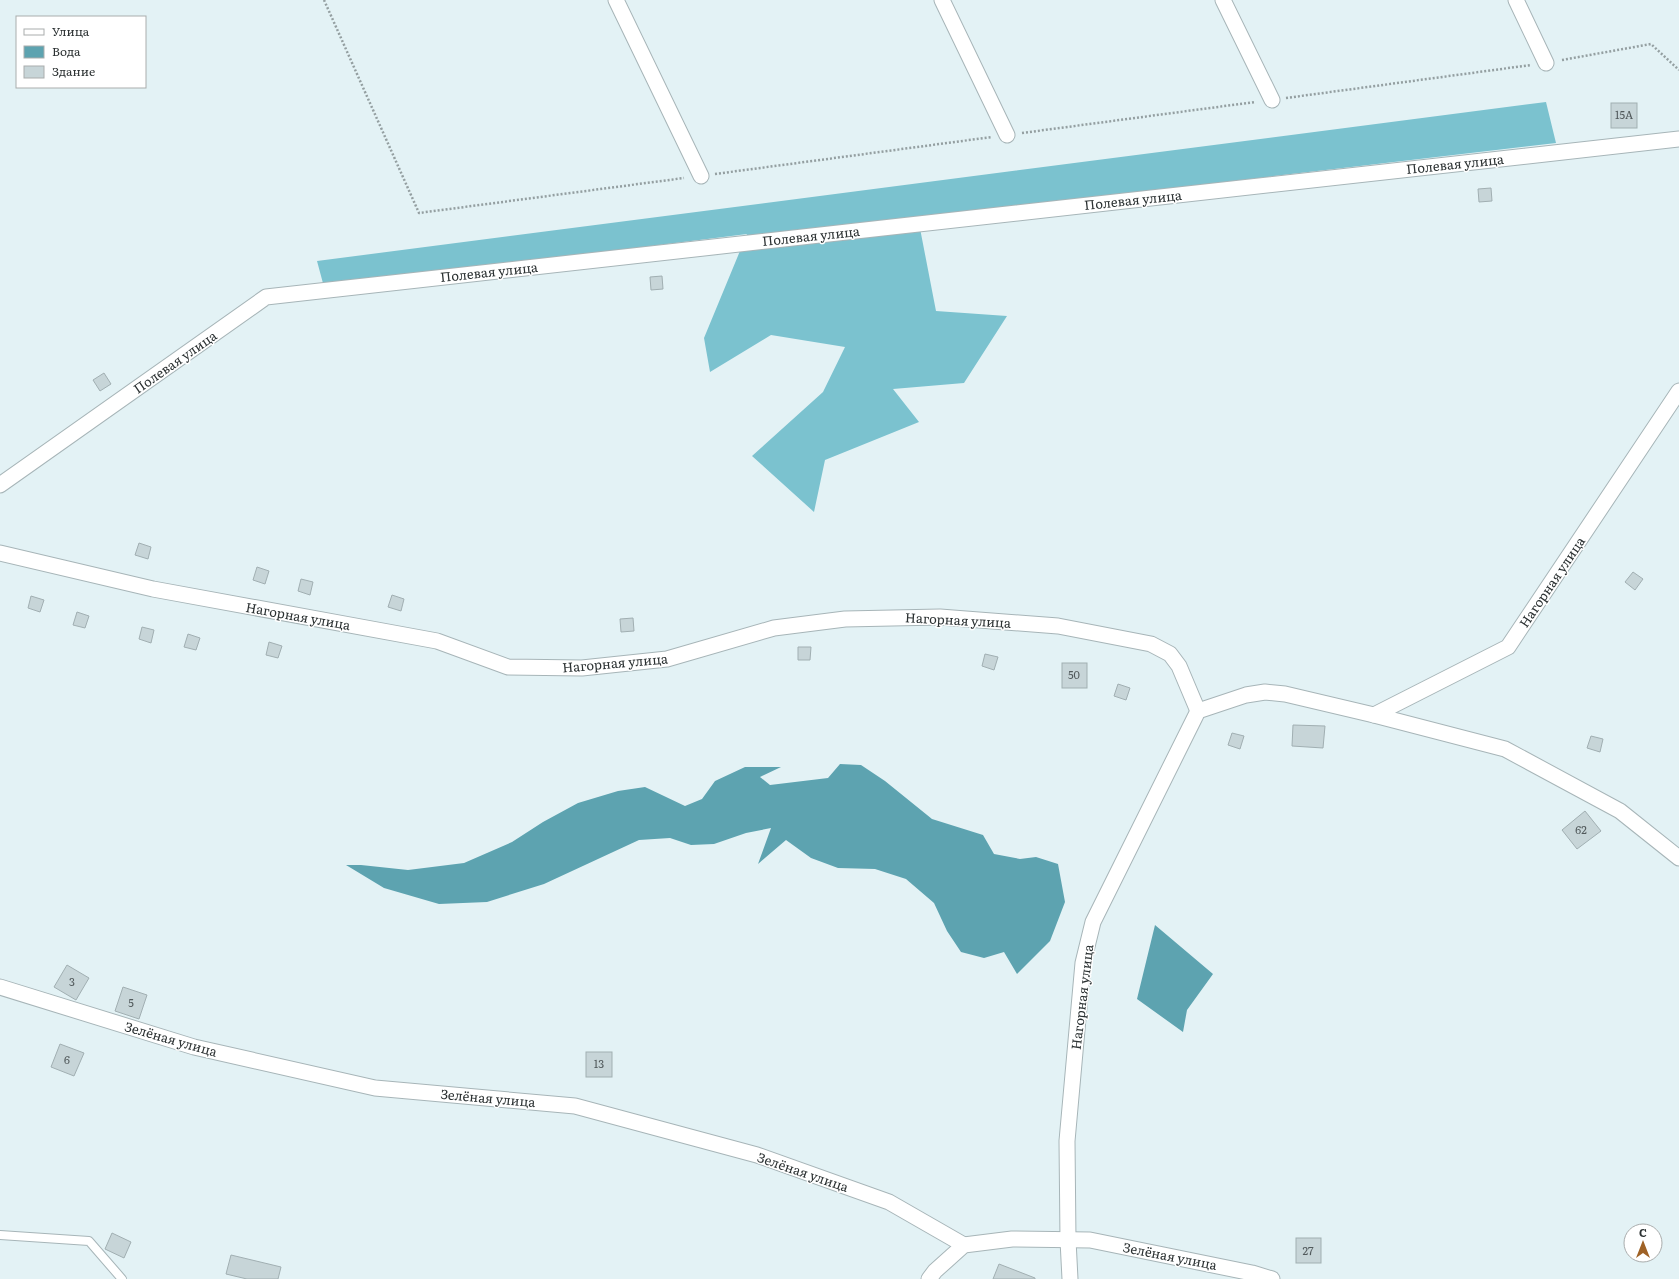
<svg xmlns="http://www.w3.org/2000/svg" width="1679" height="1279" viewBox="0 0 1679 1279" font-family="Literata,serif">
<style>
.forest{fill:#7bc2cf}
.water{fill:#5da3b0}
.building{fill:#c7d5d8;stroke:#a1afb2}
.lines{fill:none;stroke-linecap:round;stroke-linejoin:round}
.lane-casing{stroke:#a7b5b8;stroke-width:10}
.street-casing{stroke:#a7b5b8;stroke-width:17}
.path{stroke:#949fa1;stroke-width:2.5;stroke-dasharray:2 2;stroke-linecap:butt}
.lane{stroke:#fff;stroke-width:8}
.street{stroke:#fff;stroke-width:15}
.labels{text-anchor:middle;stroke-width:3;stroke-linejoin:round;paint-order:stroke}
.number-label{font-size:11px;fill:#525a5c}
.street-label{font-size:13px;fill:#2b3132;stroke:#fff}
</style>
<rect width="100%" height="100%" fill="#e3f2f5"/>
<path class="forest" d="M 1546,102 L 1556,143 L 918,218 L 936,311 L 1007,316 L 964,383 L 893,389 L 919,422 L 825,460 L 814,512 L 752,456 L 823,392 L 845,347 L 771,335 L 710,372 L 704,338 L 747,234 L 324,287 L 317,261 Z"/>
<g class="water">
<path d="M 840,764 L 861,765 L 885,781 L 932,819 L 983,835 L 994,854 L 1020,859 L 1036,857 L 1058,864 L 1065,902 L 1050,941 L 1017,974 L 1004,952 L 984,958 L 961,952 L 947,931 L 934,903 L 906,879 L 875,869 L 838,868 L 811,858 L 786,840 L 758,864 L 771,828 L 746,833 L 714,844 L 691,845 L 670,838 L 639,840 L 544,884 L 487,902 L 439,904 L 384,888 L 346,865 L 361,865 L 408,870 L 464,863 L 512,842 L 543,822 L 578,803 L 618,791 L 645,787 L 685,806 L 702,799 L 715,781 L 745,767 L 781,767 L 760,777 L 770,785 L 828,778 Z"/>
<path d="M 1155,925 L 1213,974 L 1187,1010 L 1183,1032 L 1137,999 Z"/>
</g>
<g class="building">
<rect x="1611" y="103" width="26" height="25"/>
<path d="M 1491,188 L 1492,201 L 1479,202 L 1478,189 Z"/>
<path d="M 662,276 L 663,289 L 651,290 L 650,277 Z"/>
<path d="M 104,373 L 111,384 L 100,391 L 93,380 Z"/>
<path d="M 139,543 L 151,547 L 148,559 L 135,555 Z"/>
<path d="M 257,567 L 269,571 L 265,584 L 253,580 Z"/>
<path d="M 1633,572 L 1643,579 L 1635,590 L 1625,582 Z"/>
<path d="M 301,579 L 313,582 L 310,595 L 298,591 Z"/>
<path d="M 392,595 L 404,599 L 401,611 L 388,607 Z"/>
<path d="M 31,596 L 44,600 L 40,612 L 28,608 Z"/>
<path d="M 77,612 L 89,616 L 85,628 L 73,625 Z"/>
<path d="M 633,618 L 634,631 L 621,632 L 620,619 Z"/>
<path d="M 142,627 L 154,630 L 151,643 L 139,639 Z"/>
<path d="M 188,634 L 200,638 L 196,650 L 184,647 Z"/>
<path d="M 269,642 L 282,646 L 278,658 L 266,655 Z"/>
<path d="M 798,647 L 811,647 L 810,660 L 798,660 Z"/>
<path d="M 985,654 L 998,657 L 994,670 L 982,666 Z"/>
<rect x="1062" y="663" width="25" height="25"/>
<path d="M 1118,684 L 1130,688 L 1126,700 L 1114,696 Z"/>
<path d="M 1293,725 L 1325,726 L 1323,748 L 1292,746 Z"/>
<path d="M 1232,733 L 1244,736 L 1240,749 L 1228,745 Z"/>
<path d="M 1591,736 L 1603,739 L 1600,752 L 1587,748 Z"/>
<path d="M 1585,811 L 1601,831 L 1577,849 L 1562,830 Z"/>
<path d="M 67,965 L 89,978 L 76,1000 L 54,987 Z"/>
<path d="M 123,987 L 147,995 L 139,1019 L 115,1011 Z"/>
<path d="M 60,1044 L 84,1053 L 74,1076 L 51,1067 Z"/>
<rect x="586" y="1052" width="26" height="25"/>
<path d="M 112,1233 L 131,1242 L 124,1258 L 105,1249 Z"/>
<rect x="1296" y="1238" width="25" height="25"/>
<path d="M 231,1255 L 281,1267 L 278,1279 L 247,1279 L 226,1274 Z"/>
<path d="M 999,1264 L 1035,1278 L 1035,1279 L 993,1279 Z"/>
</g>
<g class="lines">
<g class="lane-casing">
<path id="lane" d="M 0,1235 L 89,1241 L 122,1279"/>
</g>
<g class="street-casing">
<g id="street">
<path d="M 616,0 L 701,176"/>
<path d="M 942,0 L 1007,135"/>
<path d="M 1223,0 L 1272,100"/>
<path d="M 1516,0 L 1546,63"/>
<path d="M 0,485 L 266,297 L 1679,139"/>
<path d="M 0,553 L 153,589 L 437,641 L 508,667 L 582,668 L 667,659 L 774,628 L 845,619 L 940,617 L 1058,626 L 1151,644 L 1170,654 L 1179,666 L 1198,711"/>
<path d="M 1374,715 L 1508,647 L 1679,391"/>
<path d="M 0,987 L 194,1047 L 375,1088 L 575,1106 L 757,1155 L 889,1202 L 964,1245"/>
<path d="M 929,1279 L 935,1271 L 964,1245 L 1012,1239 L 1090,1240 L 1252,1273 L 1272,1279"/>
<path d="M 1070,1279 L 1068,1240 L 1067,1141 L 1083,963 L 1093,922 L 1198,711 L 1246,695 L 1265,692 L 1285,694 L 1374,715 L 1505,749 L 1620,811 L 1679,858"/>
</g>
</g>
<g class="path">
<path d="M 324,0 L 419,213 L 684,178"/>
<path d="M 1562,60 L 1651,44 L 1679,70"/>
<path d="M 1286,98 L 1531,65"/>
<path d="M 1022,133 L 1255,102"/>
<path d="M 715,174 L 992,137"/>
</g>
<use href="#lane" class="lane"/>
<use href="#street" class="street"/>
</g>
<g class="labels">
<g class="number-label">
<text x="1624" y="119">15А</text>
<text x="1074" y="679">50</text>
<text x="1581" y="834">62</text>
<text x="72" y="986">3</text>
<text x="131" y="1007">5</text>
<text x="67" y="1064">6</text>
<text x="599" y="1068">13</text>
<text x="1308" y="1255">27</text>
</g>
<g class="street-label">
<text transform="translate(1455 164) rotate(-6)" y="5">Полевая улица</text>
<text transform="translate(1133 200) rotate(-6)" y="5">Полевая улица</text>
<text transform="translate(811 236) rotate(-6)" y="5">Полевая улица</text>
<text transform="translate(489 272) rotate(-6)" y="5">Полевая улица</text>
<text transform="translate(175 362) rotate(-35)" y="5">Полевая улица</text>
<text transform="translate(1552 582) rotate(-56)" y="5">Нагорная улица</text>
<text transform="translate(298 616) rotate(10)" y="5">Нагорная улица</text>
<text transform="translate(958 620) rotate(3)" y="5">Нагорная улица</text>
<text transform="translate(615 663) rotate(-5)" y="5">Нагорная улица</text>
<text transform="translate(1082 997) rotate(-83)" y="5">Нагорная улица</text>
<text transform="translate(171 1039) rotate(16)" y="5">Зелёная улица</text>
<text transform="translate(488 1098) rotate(5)" y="5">Зелёная улица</text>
<text transform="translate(803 1172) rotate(19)" y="5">Зелёная улица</text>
<text transform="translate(1170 1256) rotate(11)" y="5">Зелёная улица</text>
</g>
</g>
<rect x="16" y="16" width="130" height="72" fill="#ffffff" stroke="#aaadad"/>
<rect x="24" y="29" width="20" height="6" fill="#ffffff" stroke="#aaadad"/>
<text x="52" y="36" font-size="12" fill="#2b3132">Улица</text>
<rect x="24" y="46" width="20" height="12" fill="#5da3b0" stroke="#aaadad"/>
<text x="52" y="56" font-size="12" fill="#2b3132">Вода</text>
<rect x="24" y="66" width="20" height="12" fill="#c7d5d8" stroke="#aaadad"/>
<text x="52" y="76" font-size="12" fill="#2b3132">Здание</text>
<g transform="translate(1643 1243)"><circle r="19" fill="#ffffff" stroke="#aaadad"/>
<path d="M0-3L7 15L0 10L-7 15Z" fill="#9f6226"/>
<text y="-6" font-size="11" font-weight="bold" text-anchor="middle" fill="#2b3132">С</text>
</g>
</svg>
